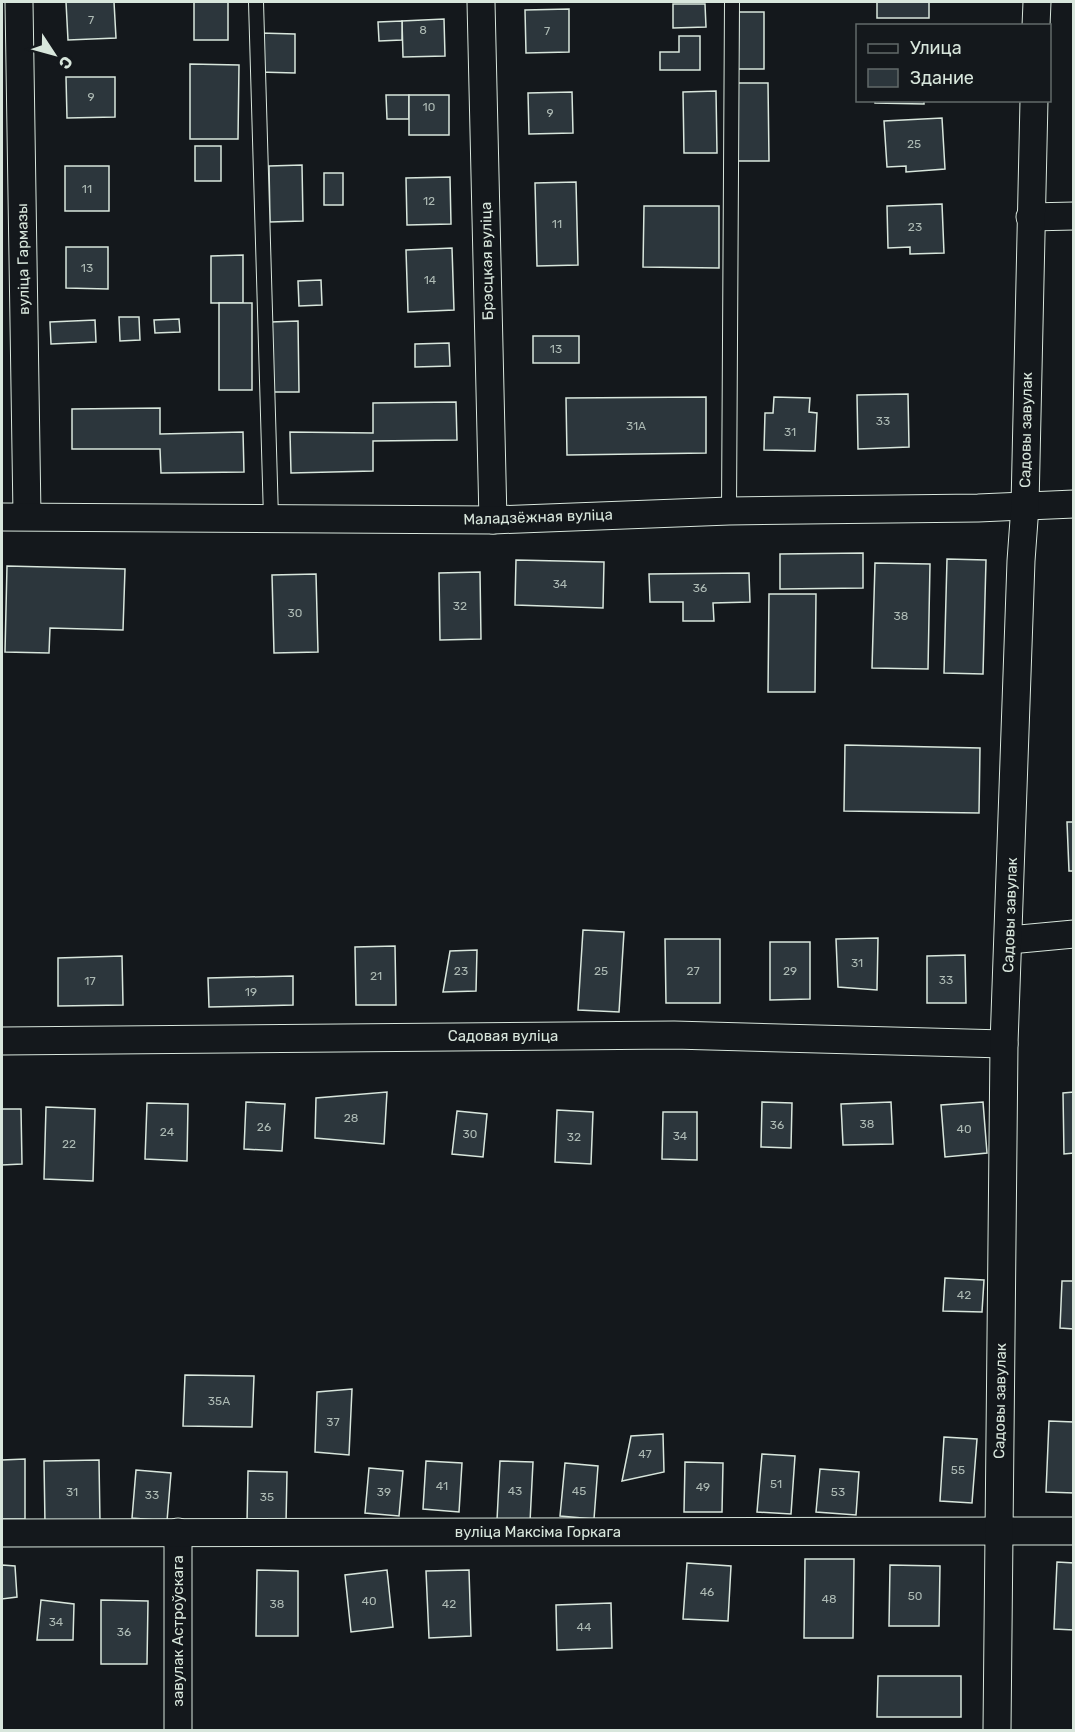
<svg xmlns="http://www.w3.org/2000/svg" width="1075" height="1732" viewBox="0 0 1075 1732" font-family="Rubik,sans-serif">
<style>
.building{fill:#2c363c;stroke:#d8e6dc;stroke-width:1.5}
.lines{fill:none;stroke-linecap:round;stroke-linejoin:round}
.service-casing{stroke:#d8e6dc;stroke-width:16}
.minor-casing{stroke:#d8e6dc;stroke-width:29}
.service{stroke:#14181c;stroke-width:14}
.minor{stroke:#14181c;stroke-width:27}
.labels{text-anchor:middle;stroke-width:4.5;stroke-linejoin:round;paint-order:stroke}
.number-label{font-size:12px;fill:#adbab4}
.street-label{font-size:15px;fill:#d8e6dc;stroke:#14181c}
</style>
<rect width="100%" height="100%" fill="#14181c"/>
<g class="building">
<path d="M 66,2 L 114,2 L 116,38 L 68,40 Z"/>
<rect x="194" y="2" width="34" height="38"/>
<rect x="877" y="2" width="52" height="16"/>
<path d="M 673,4 L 705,4 L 706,27 L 673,28 Z"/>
<path d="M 569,9 L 569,52 L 526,53 L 525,10 Z"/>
<path d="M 739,12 L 764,12 L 764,69 L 738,69 Z"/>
<path d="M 444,19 L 445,56 L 403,57 L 402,21 Z"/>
<path d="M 402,21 L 402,40 L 379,41 L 378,22 Z"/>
<path d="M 260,33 L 295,34 L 295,73 L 259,72 Z"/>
<path d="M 679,36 L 700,36 L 700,70 L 660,70 L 660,52 L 679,52 Z"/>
<path d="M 190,64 L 239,65 L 238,139 L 190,139 Z"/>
<path d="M 66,77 L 115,77 L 115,117 L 67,118 Z"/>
<path d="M 738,83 L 768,83 L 769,161 L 738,161 Z"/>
<path d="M 716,91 L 717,153 L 684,153 L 683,92 Z"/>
<path d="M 572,92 L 573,133 L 529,134 L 528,93 Z"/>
<path d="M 386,95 L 409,95 L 409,119 L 387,119 Z"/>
<rect x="409" y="95" width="40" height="40"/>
<path d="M 875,100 L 924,100 L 924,104 L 875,103 Z"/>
<path d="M 942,118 L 945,169 L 906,172 L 906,166 L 887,167 L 884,121 Z"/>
<rect x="195" y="146" width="26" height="35"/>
<path d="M 302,165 L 303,221 L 270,222 L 269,166 Z"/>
<rect x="65" y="166" width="44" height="45"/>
<rect x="324" y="173" width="19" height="32"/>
<path d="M 450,177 L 451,224 L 407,225 L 406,178 Z"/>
<path d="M 576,182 L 578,265 L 537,266 L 535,183 Z"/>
<path d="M 942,204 L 944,253 L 910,254 L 910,247 L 888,248 L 887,206 Z"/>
<path d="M 644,206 L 719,206 L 719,268 L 643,267 Z"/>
<path d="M 66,247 L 108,247 L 108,289 L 66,288 Z"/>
<path d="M 452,248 L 454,310 L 408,312 L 406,250 Z"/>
<path d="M 243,255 L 243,303 L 211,303 L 211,256 Z"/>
<path d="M 321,280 L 322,305 L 299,306 L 298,281 Z"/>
<rect x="219" y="303" width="33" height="87"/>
<path d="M 119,317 L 139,317 L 140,340 L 120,341 Z"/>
<path d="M 179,319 L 180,332 L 155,333 L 154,320 Z"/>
<path d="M 95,320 L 96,342 L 51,344 L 50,322 Z"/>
<path d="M 298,321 L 299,392 L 273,392 L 271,322 Z"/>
<rect x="533" y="336" width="46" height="27"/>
<path d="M 449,343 L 450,366 L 415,367 L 415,344 Z"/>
<path d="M 908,394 L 909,447 L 858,449 L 857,395 Z"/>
<path d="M 706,397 L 706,453 L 567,455 L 566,398 Z"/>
<path d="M 774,397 L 810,398 L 809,412 L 817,413 L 815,451 L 764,450 L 765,413 L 773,413 Z"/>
<path d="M 456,402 L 457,440 L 373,441 L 373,471 L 291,473 L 290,432 L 373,433 L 373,403 Z"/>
<path d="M 160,408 L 160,434 L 243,432 L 244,472 L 161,473 L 160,449 L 72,449 L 72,409 Z"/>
<path d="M 863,553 L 863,588 L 780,589 L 780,554 Z"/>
<path d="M 947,559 L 986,560 L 983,674 L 944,673 Z"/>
<path d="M 516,560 L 604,562 L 603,608 L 515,605 Z"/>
<path d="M 875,563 L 930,564 L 928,669 L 872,668 Z"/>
<path d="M 7,566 L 125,569 L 123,630 L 50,628 L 49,653 L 5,652 Z"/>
<path d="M 480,572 L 481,639 L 440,640 L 439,573 Z"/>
<path d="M 749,573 L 750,602 L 713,603 L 714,621 L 683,621 L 683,602 L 650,602 L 649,574 Z"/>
<path d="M 316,574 L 318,652 L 274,653 L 272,575 Z"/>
<path d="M 769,594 L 816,594 L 815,692 L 768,692 Z"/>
<path d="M 845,745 L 980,748 L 979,813 L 844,811 Z"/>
<path d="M 1067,822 L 1074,822 L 1074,871 L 1069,871 Z"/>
<path d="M 583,930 L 624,932 L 619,1012 L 578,1010 Z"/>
<path d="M 878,938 L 877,990 L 838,987 L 836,939 Z"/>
<path d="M 665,939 L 720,939 L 720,1003 L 666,1003 Z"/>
<path d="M 770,942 L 810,942 L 810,999 L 770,1000 Z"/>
<path d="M 395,946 L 396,1005 L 356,1005 L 355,947 Z"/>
<path d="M 477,950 L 476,991 L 443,992 L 450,951 Z"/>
<path d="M 965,955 L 966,1003 L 927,1003 L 927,956 Z"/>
<path d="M 122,956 L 123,1005 L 58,1006 L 58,958 Z"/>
<path d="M 293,976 L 293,1005 L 209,1007 L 208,978 Z"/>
<path d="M 387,1092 L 384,1144 L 315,1138 L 316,1098 Z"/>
<path d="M 1074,1092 L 1074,1153 L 1064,1154 L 1063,1093 Z"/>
<path d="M 246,1102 L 285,1104 L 282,1151 L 244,1149 Z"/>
<path d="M 762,1102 L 792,1103 L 791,1148 L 761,1147 Z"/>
<path d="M 891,1102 L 893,1144 L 843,1145 L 841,1104 Z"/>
<path d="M 983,1102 L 987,1153 L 945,1157 L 941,1105 Z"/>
<path d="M 147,1103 L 188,1104 L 187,1161 L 145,1159 Z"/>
<path d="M 46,1107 L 95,1109 L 93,1181 L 44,1179 Z"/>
<path d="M 2,1109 L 21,1109 L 22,1164 L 2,1165 Z"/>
<path d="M 557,1110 L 593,1112 L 591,1164 L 555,1162 Z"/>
<path d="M 457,1111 L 487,1114 L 483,1157 L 452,1154 Z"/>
<path d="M 663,1112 L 697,1112 L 697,1160 L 662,1159 Z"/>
<path d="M 945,1278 L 984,1280 L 982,1312 L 943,1311 Z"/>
<path d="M 1062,1281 L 1074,1281 L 1074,1329 L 1060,1328 Z"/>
<path d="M 185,1375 L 254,1376 L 252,1427 L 183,1426 Z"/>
<path d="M 352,1389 L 349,1455 L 315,1452 L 317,1392 Z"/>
<path d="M 1049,1421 L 1074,1422 L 1074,1493 L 1046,1492 Z"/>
<path d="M 663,1434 L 664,1472 L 622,1481 L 631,1436 Z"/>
<path d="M 944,1437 L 977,1439 L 972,1503 L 940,1501 Z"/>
<path d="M 762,1454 L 795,1456 L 791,1514 L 757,1512 Z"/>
<path d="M 25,1459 L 25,1519 L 2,1519 L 2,1460 Z"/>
<path d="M 99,1460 L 100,1523 L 45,1524 L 44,1461 Z"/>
<path d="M 426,1461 L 462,1463 L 459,1512 L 423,1509 Z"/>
<path d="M 500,1461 L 533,1462 L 530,1522 L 497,1520 Z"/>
<path d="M 685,1462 L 723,1463 L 722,1512 L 684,1512 Z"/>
<path d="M 565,1463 L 598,1466 L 594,1519 L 560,1516 Z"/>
<path d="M 369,1468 L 403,1471 L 399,1516 L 365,1513 Z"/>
<path d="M 820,1469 L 859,1472 L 856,1515 L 816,1512 Z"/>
<path d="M 136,1470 L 171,1473 L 167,1521 L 132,1518 Z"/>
<path d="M 248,1471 L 287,1472 L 286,1524 L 247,1523 Z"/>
<path d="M 805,1559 L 854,1559 L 853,1638 L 804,1638 Z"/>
<path d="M 1057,1562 L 1074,1563 L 1074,1630 L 1054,1629 Z"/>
<path d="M 687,1563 L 731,1566 L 728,1621 L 683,1619 Z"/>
<path d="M 2,1565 L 15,1566 L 17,1597 L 2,1599 Z"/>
<path d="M 890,1565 L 940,1566 L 939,1626 L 889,1626 Z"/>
<path d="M 257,1570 L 298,1571 L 298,1636 L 256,1636 Z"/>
<path d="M 387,1570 L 393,1627 L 351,1632 L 345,1575 Z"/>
<path d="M 469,1570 L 471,1636 L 429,1638 L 426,1571 Z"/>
<path d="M 41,1600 L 74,1604 L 73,1640 L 37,1640 Z"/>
<path d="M 101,1600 L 148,1601 L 147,1664 L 101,1664 Z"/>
<path d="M 611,1603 L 612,1648 L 557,1650 L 556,1605 Z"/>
<path d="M 878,1676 L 961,1676 L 961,1717 L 877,1717 Z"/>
</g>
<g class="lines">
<g class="service-casing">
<g id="service">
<path d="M 256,2 L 271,518"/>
<path d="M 729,511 L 732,2"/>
</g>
</g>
<g class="minor-casing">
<g id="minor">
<path d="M 19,2 L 27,516"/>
<path d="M 481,2 L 493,520"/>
<path d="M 1036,26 L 1037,2"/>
<path d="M 1030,217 L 1074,216"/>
<path d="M 2,517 L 493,520 L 729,511 L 978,508 L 1074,504"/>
<path d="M 1009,940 L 1074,934"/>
<path d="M 2,1041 L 674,1035 L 1004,1044"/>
<path d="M 178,1532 L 178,1730"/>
<path d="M 2,1533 L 1074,1531"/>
<path d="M 997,1730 L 1004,1044 L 1021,561 L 1025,506 L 1034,100"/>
</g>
</g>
<use href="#service" class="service"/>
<use href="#minor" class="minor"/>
</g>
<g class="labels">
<g class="number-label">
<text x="91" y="24">7</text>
<text x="423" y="34">8</text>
<text x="547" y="35">7</text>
<text x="91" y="101">9</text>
<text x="429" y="111">10</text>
<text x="550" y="117">9</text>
<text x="914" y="148">25</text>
<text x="87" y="193">11</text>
<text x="429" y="205">12</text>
<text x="557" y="228">11</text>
<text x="915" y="231">23</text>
<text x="87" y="272">13</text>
<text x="430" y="284">14</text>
<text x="556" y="353">13</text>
<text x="883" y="425">33</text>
<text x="636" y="430">31А</text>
<text x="790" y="436">31</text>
<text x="560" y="588">34</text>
<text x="700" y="592">36</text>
<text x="460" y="610">32</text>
<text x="295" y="617">30</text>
<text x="901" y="620">38</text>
<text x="857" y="967">31</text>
<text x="461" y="975">23</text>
<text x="601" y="975">25</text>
<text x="693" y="975">27</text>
<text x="790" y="975">29</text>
<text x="376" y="980">21</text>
<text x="946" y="984">33</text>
<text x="90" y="985">17</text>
<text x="251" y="996">19</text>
<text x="351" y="1122">28</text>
<text x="867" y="1128">38</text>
<text x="777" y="1129">36</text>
<text x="264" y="1131">26</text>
<text x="964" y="1133">40</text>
<text x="167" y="1136">24</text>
<text x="470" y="1138">30</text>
<text x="680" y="1140">34</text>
<text x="574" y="1141">32</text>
<text x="69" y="1148">22</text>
<text x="964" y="1299">42</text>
<text x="219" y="1405">35А</text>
<text x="333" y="1426">37</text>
<text x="645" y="1458">47</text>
<text x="958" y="1474">55</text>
<text x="776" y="1488">51</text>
<text x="442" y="1490">41</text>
<text x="703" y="1491">49</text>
<text x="515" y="1495">43</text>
<text x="579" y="1495">45</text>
<text x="72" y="1496">31</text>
<text x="384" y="1496">39</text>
<text x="838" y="1496">53</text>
<text x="152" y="1499">33</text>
<text x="267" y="1501">35</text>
<text x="707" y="1596">46</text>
<text x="915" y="1600">50</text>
<text x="829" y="1603">48</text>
<text x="369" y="1605">40</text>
<text x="277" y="1608">38</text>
<text x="449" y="1608">42</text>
<text x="56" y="1626">34</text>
<text x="584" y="1631">44</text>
<text x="124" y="1636">36</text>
</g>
<g class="street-label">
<text transform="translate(23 259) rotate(-91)" y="5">вуліца Гармазы</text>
<text transform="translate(487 261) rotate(-91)" y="5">Брэсцкая вуліца</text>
<text transform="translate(1026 430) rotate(-89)" y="5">Садовы завулак</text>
<text transform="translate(538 517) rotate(-2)" y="5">Маладзёжная вуліца</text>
<text transform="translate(1010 915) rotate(-88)" y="5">Садовы завулак</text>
<text x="503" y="1041">Садовая вуліца</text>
<text transform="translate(1000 1401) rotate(-89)" y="5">Садовы завулак</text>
<text x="538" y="1537">вуліца Максіма Горкага</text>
<text transform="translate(178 1631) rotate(-90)" y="5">завулак Астроўскага</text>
</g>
</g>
<rect width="1075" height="1732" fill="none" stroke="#d8e6dc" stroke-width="6"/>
<rect x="856" y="24" width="195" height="78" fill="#14181c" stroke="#626a69" stroke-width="1.5"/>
<rect x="868" y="44" width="30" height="9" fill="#14181c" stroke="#626a69" stroke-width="1.5"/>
<text x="910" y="54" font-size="18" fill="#d8e6dc">Улица</text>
<rect x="868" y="69" width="30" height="18" fill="#2c363c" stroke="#626a69" stroke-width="1.5"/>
<text x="910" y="84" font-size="18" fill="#d8e6dc">Здание</text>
<g transform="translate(54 54) rotate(126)" stroke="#14181c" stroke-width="4.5" paint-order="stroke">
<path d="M0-4.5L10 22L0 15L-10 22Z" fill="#d8e6dc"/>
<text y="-9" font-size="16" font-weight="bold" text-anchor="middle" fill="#d8e6dc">С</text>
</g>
</svg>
